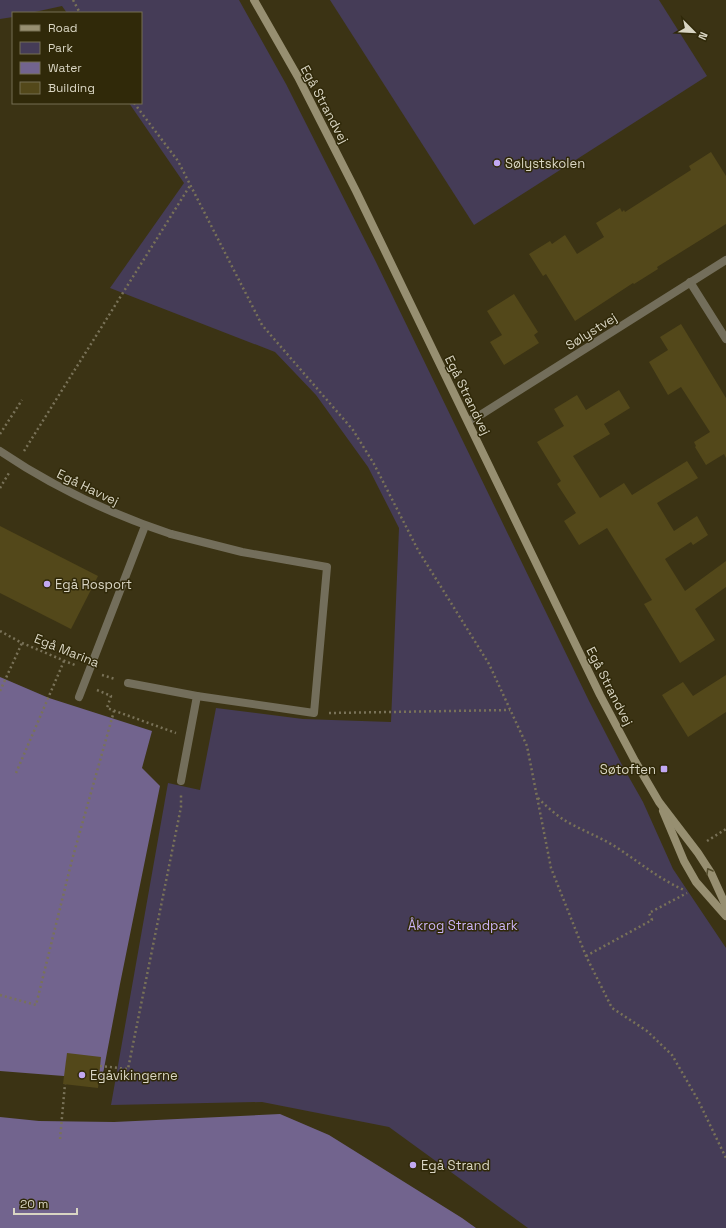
<svg xmlns="http://www.w3.org/2000/svg" width="726" height="1228" viewBox="0 0 726 1228" font-family="'Space Grotesk',sans-serif">
<style>
.green{fill:#453c57}
.water{fill:#72648e}
.building{fill:#53481a}
.lines{fill:none;stroke-linecap:round;stroke-linejoin:round}
.path{stroke:#797258;stroke-width:2.5;stroke-dasharray:2 3;stroke-linecap:butt}
.lane{stroke:#736e5b;stroke-width:8}
.street{stroke:#736e5b;stroke-width:8}
.secondary{stroke:#978f71;stroke-width:8}
.oneway{stroke:#544d2d}
.poi-dot{fill:#c2a8f3;stroke:#302909;stroke-width:1.5}
.labels{text-anchor:middle;stroke-width:3;stroke-linejoin:round;paint-order:stroke}
.street-label{font-size:13px;fill:#d9d5c3;stroke:#302909}
.poi-label{font-size:13px;fill:#d9d5c3;stroke:#302909;text-anchor:start}
.park-label{font-size:13px;fill:#cab3f6;stroke:#302909}
</style>
<rect width="100%" height="100%" fill="#3b3314"/>
<g class="green">
<path d="M 0,0 L 239,0 L 286,84 L 376,262 L 589,701 L 622,765 L 643,802 L 673,869 L 726,948 L 726,1228 L 528,1228 L 389,1127 L 262,1102 L 111,1105 L 168,783 L 200,790 L 216,708 L 303,719 L 391,722 L 399,528 L 368,467 L 316,395 L 275,352 L 110,288 L 184,183 L 129,103 L 141,103 L 141,13 L 67,13 L 62,6 L 30,13 L 13,13 L 13,17 L 0,19 Z"/>
<path d="M 330,0 L 659,0 L 707,76 L 474,225 Z"/>
</g>
<g class="water">
<path d="M 0,677 L 49,698 L 152,731 L 142,768 L 160,786 L 120,984 L 102,1079 L 0,1071 Z"/>
<path d="M 280,1114 L 329,1135 L 462,1218 L 476,1228 L 0,1228 L 0,1117 L 39,1121 L 114,1122 Z"/>
</g>
<g class="building">
<path d="M 711,152 L 726,176 L 726,224 L 657,267 L 658,269 L 634,284 L 633,283 L 575,321 L 546,274 L 543,276 L 529,254 L 550,241 L 552,244 L 565,235 L 577,254 L 604,237 L 596,223 L 620,208 L 622,212 L 624,210 L 625,212 L 691,170 L 689,166 Z"/>
<path d="M 514,294 L 538,332 L 534,335 L 539,343 L 504,365 L 490,342 L 502,335 L 487,311 Z"/>
<path d="M 681,324 L 726,398 L 726,458 L 724,454 L 706,465 L 695,447 L 696,446 L 694,442 L 710,432 L 681,387 L 668,395 L 649,362 L 668,350 L 660,337 Z"/>
<path d="M 619,390 L 630,408 L 604,424 L 610,434 L 573,456 L 600,498 L 624,483 L 632,495 L 687,461 L 698,478 L 657,503 L 674,531 L 697,516 L 708,535 L 693,545 L 691,542 L 665,559 L 685,591 L 726,561 L 726,587 L 695,609 L 715,640 L 680,663 L 644,604 L 652,600 L 607,528 L 579,545 L 564,521 L 576,513 L 557,484 L 561,481 L 537,442 L 564,426 L 554,409 L 577,395 L 586,410 Z"/>
<path d="M 0,526 L 98,576 L 71,629 L 0,593 Z"/>
<path d="M 726,675 L 726,712 L 688,737 L 662,695 L 683,682 L 693,696 Z"/>
<path d="M 67,1053 L 101,1057 L 98,1088 L 63,1084 Z"/>
</g>
<g class="lines">
<g class="path">
<path d="M 73,0 L 80,13"/>
<path d="M 134,103 L 178,161 L 262,325 L 353,430 L 374,464 L 418,550 L 489,664 L 527,746 L 551,868 L 586,956 L 612,1008 L 647,1031 L 672,1055 L 698,1100 L 726,1158"/>
<path d="M 0,434 L 22,400"/>
<path d="M 24,451 L 191,184"/>
<path d="M 0,488 L 9,473"/>
<path d="M 0,631 L 22,643 L 77,666"/>
<path d="M 102,675 L 115,679"/>
<path d="M 97,690 L 111,696 L 107,708 L 176,733"/>
<path d="M 0,691 L 22,643"/>
<path d="M 329,713 L 510,710"/>
<path d="M 16,773 L 64,661"/>
<path d="M 538,798 C 546,806 555,814 564,820 C 581,830 600,837 616,847 C 639,862 659,879 684,890"/>
<path d="M 707,841 L 726,829"/>
<path d="M 586,956 L 652,920 L 649,913 L 687,893"/>
<path d="M 0,995 L 36,1005 L 72,860 L 114,711"/>
<path d="M 100,1066 L 128,1069 L 181,807 L 181,794"/>
<path d="M 60,1139 L 65,1084"/>
</g>
<g class="lane">
<path d="M 128,683 L 197,696 L 314,713 L 327,567 L 242,552 L 171,534"/>
<path d="M 79,697 L 145,526"/>
<path d="M 181,781 L 197,696"/>
</g>
<g class="street">
<path d="M 690,282 L 726,339"/>
<path d="M 468,421 L 482,414 L 726,260"/>
<path d="M 0,451 C 53,487 111,514 171,534"/>
</g>
<g class="secondary">
<path d="M 254,0 L 298,77 L 356,191 L 600,695 L 635,761 L 659,802 L 698,853 L 711,873 L 726,906"/>
<path d="M 663,811 L 684,861 L 696,882 L 726,916"/>
</g>
</g>
<defs><path id="oneway-chevron" d="M-2-3.5L2.5 0L-2 3.5" fill="none" stroke-width="1.6" stroke-linecap="round" stroke-linejoin="round"/></defs>
<use class="oneway" href="#oneway-chevron" transform="translate(709 871) rotate(-120)"/>
<g class="poi-dot">
<circle cx="497" cy="163" r="4"/>
<circle cx="47" cy="584" r="4"/>
<rect x="660" y="765" width="8" height="8" rx="2"/>
<circle cx="82" cy="1075" r="4"/>
<circle cx="413" cy="1165" r="4"/>
</g>
<g class="labels">
<g class="street-label">
<text transform="translate(325 104) rotate(62)" y="5">Egå Strandvej</text>
<text transform="translate(591 331) rotate(-32)" y="5">Sølystvej</text>
<text transform="translate(468 395) rotate(64)" y="5">Egå Strandvej</text>
<text transform="translate(88 487) rotate(26)" y="5">Egå Havvej</text>
<text transform="translate(67 650) rotate(22)" y="5">Egå Marina</text>
<text transform="translate(610 686) rotate(63)" y="5">Egå Strandvej</text>
</g>
<g class="poi-label">
<text x="505" y="168">Sølystskolen</text>
<text x="55" y="589">Egå Rosport</text>
<text x="656" y="774" text-anchor="end">Søtoften</text>
<text x="90" y="1080">Egåvikingerne</text>
<text x="421" y="1170">Egå Strand</text>
</g>
<g class="park-label">
<text x="463" y="930">Åkrog Strandpark</text>
</g>
</g>
<rect x="12" y="12" width="130" height="92" fill="#302909" stroke="#746e53"/>
<rect x="20" y="25" width="20" height="6" fill="#978f71" stroke="#746e53"/>
<text x="48" y="32" font-size="12" fill="#d9d5c3">Road</text>
<rect x="20" y="42" width="20" height="12" fill="#453c57" stroke="#746e53"/>
<text x="48" y="52" font-size="12" fill="#d9d5c3">Park</text>
<rect x="20" y="62" width="20" height="12" fill="#72648e" stroke="#746e53"/>
<text x="48" y="72" font-size="12" fill="#d9d5c3">Water</text>
<rect x="20" y="82" width="20" height="12" fill="#53481a" stroke="#746e53"/>
<text x="48" y="92" font-size="12" fill="#d9d5c3">Building</text>
<g transform="translate(694 32) rotate(114)" stroke="#302909" stroke-width="3" paint-order="stroke">
<path d="M0-3L7 15L0 10L-7 15Z" fill="#d9d5c3"/>
<text y="-6" font-size="11" font-weight="bold" text-anchor="middle" fill="#d9d5c3">N</text>
</g>
<path d="M14 1208v6h63v-6" fill="none" stroke="#d9d5c3" stroke-width="2"/>
<text x="20" y="1208" font-size="12" fill="#d9d5c3" stroke="#302909" stroke-width="3" paint-order="stroke">20 m</text>
</svg>
